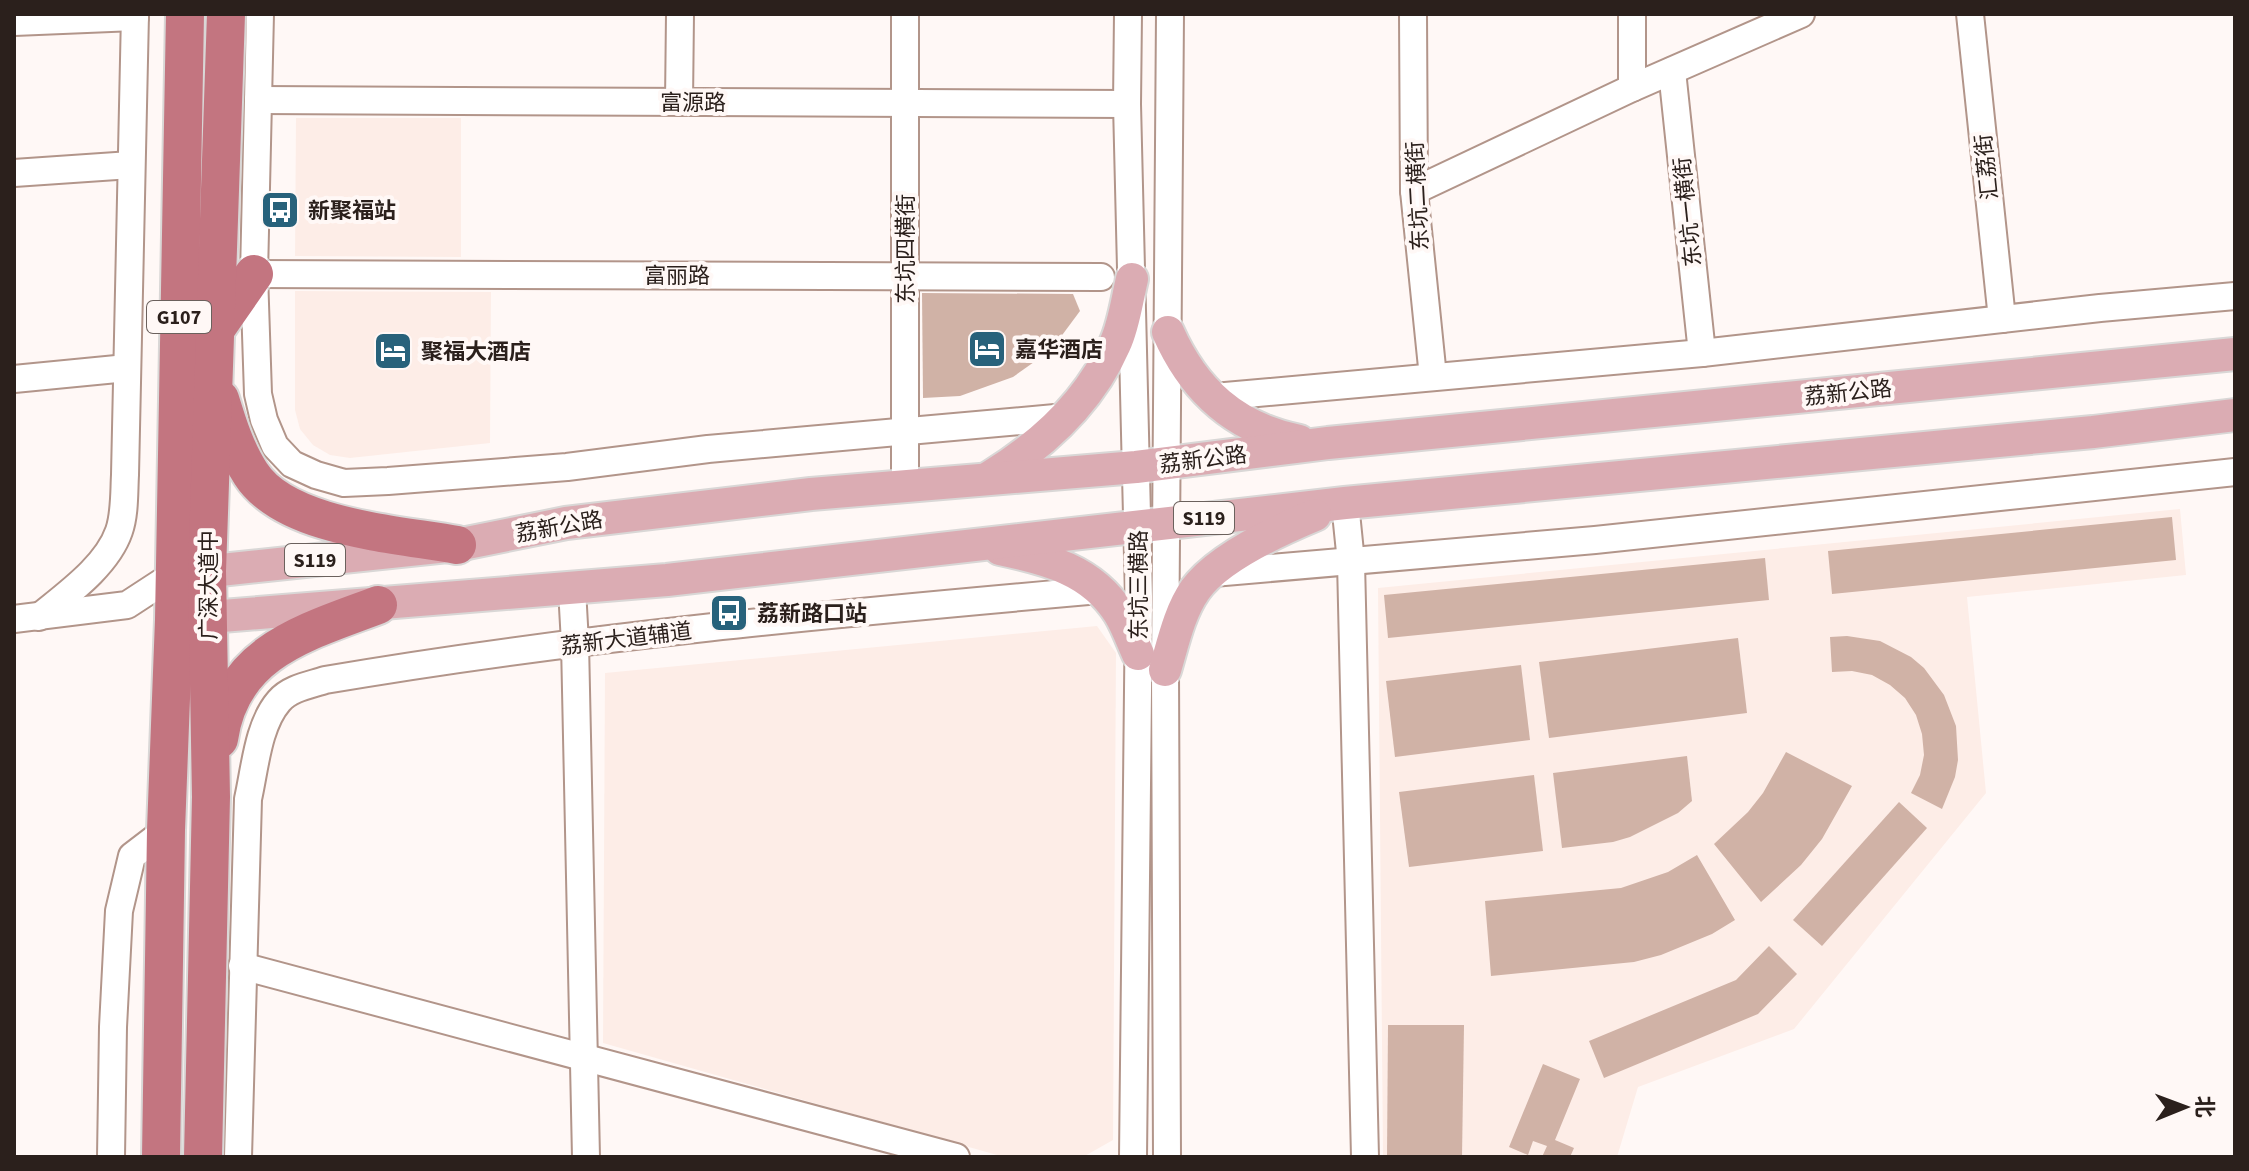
<svg xmlns="http://www.w3.org/2000/svg" width="2249" height="1171" viewBox="0 0 2249 1171" font-family="'Source Sans 3','Noto Sans SC',sans-serif">
<style>
.built{fill:#fdede7}
.building{fill:#d0b2a6}
.lines{fill:none;stroke-linecap:round;stroke-linejoin:round}
.minor-casing{stroke:#b2958a;stroke-width:30}
.major-casing{stroke:#d9d7d6;stroke-width:36}
.highway-casing{stroke:#d9d7d6;stroke-width:42}
.minor{stroke:#fff;stroke-width:26}
.major{stroke:#dbacb3;stroke-width:32}
.highway{stroke:#c37580;stroke-width:38}
.labels{text-anchor:middle;stroke-width:8;stroke-linejoin:round;paint-order:stroke}
.shield{fill:#fff8f6;stroke:#6b615d;stroke-width:2}
.shield-label{font-size:20px;font-weight:bold;fill:#2b201c}
.street-label{font-size:22px;fill:#2b201c;stroke:#fff8f6}
.poi-label{font-size:22px;font-weight:bold;fill:#2b201c;stroke:#fff8f6;text-anchor:start}
</style>
<rect width="100%" height="100%" fill="#fff8f6"/>
<g class="built">
<path d="M 296,118 L 461,118 L 461,257 L 295,256 Z"/>
<path d="M 295,291 L 491,292 L 490,443 L 350,458 L 330,455 L 313,445 L 300,429 L 295,410 Z"/>
<path d="M 2180,509 L 2186,575 L 1967,597 L 1986,793 L 1794,1029 L 1638,1087 L 1617,1157 L 1383,1157 L 1378,588 Z"/>
<path d="M 1097,626 L 1116,653 L 1113,1140 L 1083,1157 L 1004,1157 L 603,1043 L 605,673 Z"/>
</g>
<g class="building">
<path d="M 922,293 L 1073,294 L 1080,311 L 1057,342 L 1044,355 L 1013,377 L 960,396 L 923,398 Z"/>
<path d="M 2172,517 L 2176,560 L 1832,594 L 1828,551 Z"/>
<path d="M 1765,558 L 1769,600 L 1388,638 L 1384,595 Z"/>
<path d="M 1847,636 L 1880,641 L 1911,657 L 1924,668 L 1944,695 L 1956,726 L 1958,760 L 1955,777 L 1942,809 L 1911,793 L 1920,775 L 1924,755 L 1922,734 L 1916,715 L 1905,698 L 1890,685 L 1872,675 L 1852,671 L 1832,672 L 1830,637 Z"/>
<path d="M 1738,638 L 1747,713 L 1549,738 L 1539,662 Z"/>
<path d="M 1521,665 L 1530,740 L 1395,757 L 1386,681 Z"/>
<path d="M 1786,752 L 1852,786 L 1822,839 L 1801,865 L 1761,902 L 1714,844 L 1748,812 L 1763,793 Z"/>
<path d="M 1687,756 L 1692,801 L 1678,813 L 1630,837 L 1613,842 L 1562,848 L 1553,773 Z"/>
<path d="M 1534,775 L 1543,851 L 1409,867 L 1399,792 Z"/>
<path d="M 1899,802 L 1927,828 L 1822,946 L 1793,920 Z"/>
<path d="M 1697,855 L 1735,920 L 1712,934 L 1661,955 L 1634,962 L 1491,976 L 1485,901 L 1621,888 L 1668,872 Z"/>
<path d="M 1769,946 L 1797,974 L 1758,1014 L 1604,1078 L 1589,1041 L 1736,980 Z"/>
<path d="M 1388,1025 L 1464,1025 L 1462,1157 L 1387,1157 Z"/>
<path d="M 1543,1064 L 1580,1079 L 1555,1140 L 1574,1148 L 1570,1157 L 1542,1157 L 1547,1146 L 1533,1141 L 1528,1155 L 1509,1147 Z"/>
</g>
<g class="lines">
<g class="minor-casing">
<g id="minor">
<path d="M 260,14 L 254,274 L 258,394 L 264,420 L 275,446 L 292,464 L 316,475 L 344,483 L 388,481 L 567,467 L 708,449 L 1066,417"/>
<path d="M 905,14 L 905,485"/>
<path d="M 1128,14 L 1127,104 L 1139,598 L 1133,1157"/>
<path d="M 1413,14 L 1414,191 L 1433,377"/>
<path d="M 1632,14 L 1632,88"/>
<path d="M 1970,14 L 2002,319"/>
<path d="M 14,22 L 135,17"/>
<path d="M 1672,71 L 1702,353"/>
<path d="M 258,100 L 1127,104"/>
<path d="M 679,102 L 680,14"/>
<path d="M 14,173 L 131,165"/>
<path d="M 1414,191 L 1632,88 L 1801,14"/>
<path d="M 254,274 L 1101,277"/>
<path d="M 14,379 L 127,368"/>
<path d="M 1214,397 L 1702,353 L 2100,308 L 2235,296"/>
<path d="M 1345,503 L 1351,562 L 1365,1157"/>
<path d="M 1213,573 L 1595,540 L 2235,472"/>
<path d="M 572,589 L 575,643 L 586,1157"/>
<path d="M 39,617 C 67,594 107,566 119,531 C 125,514 124,492 125,475 L 135,14"/>
<path d="M 14,619 L 127,605 L 173,575"/>
<path d="M 242,966 L 956,1157"/>
<path d="M 111,1157 L 113,1027 L 119,911 L 132,856 L 166,830"/>
<path d="M 238,1157 L 248,799 C 255,768 258,725 279,701 C 290,688 310,685 325,680 C 582,636 842,613 1100,590"/>
<path d="M 1167,1157 L 1165,670 L 1170,14"/>
</g>
</g>
<g class="major-casing">
<g id="major">
<path d="M 1168,332 C 1194,391 1235,428 1299,441"/>
<path d="M 990,477 C 1042,445 1090,401 1115,344 C 1124,325 1127,300 1132,279"/>
<path d="M 1000,549 C 1047,559 1092,570 1119,613 C 1127,626 1132,641 1138,654"/>
<path d="M 183,574 L 457,545 L 566,523 L 811,494 L 1136,467 L 1328,443 L 2235,354"/>
<path d="M 185,619 L 667,580 L 1345,503 L 2093,432 L 2235,415"/>
<path d="M 1165,670 C 1173,643 1179,613 1195,590 C 1218,558 1279,530 1315,515"/>
</g>
</g>
<g class="highway-casing">
<g id="highway">
<path d="M 213,333 L 254,274"/>
<path d="M 220,399 C 228,425 236,451 251,474 C 286,528 398,534 457,545"/>
<path d="M 219,739 C 231,651 307,632 378,605"/>
<path d="M 161,1157 L 166,830 L 174,620 L 185,14"/>
<path d="M 203,1157 L 211,797 L 207,571 L 226,14"/>
</g>
</g>
<use href="#minor" class="minor"/>
<use href="#major" class="major"/>
<use href="#highway" class="highway"/>
</g>
<defs>
<g id="bus-square" transform="scale(2)"><rect x="-9" y="-9" width="18" height="18" rx="4" fill="#28627b" stroke="#fff8f6"/><path d="M-5-6H5V4H4V6H2V4H-2V6H-4V4H-5ZM-3.5-4V0h7V-4ZM-3.5 1.2v1.5H-2V1.2ZM2 1.2v1.5H3.5V1.2Z" fill="#fff"/></g>
<g id="hotel-square" transform="scale(2)"><rect x="-9" y="-9" width="18" height="18" rx="4" fill="#28627b" stroke="#fff8f6"/><path d="M-6-4.5h1.5V1H6V5H4.5V3h-9V5H-6ZM-4 0a1.8 1.8 0 1 1 3.6 0ZM.5 0V-2.5h3Q6-2.5 6 0Z" fill="#fff"/></g>
</defs>
<g fill-rule="evenodd">
<use href="#bus-square" x="280" y="210"/>
<use href="#hotel-square" x="987" y="349"/>
<use href="#hotel-square" x="393" y="351"/>
<use href="#bus-square" x="729" y="613"/>
</g>
<g class="labels">
<g class="shield">
<rect x="147" y="301" width="64" height="32" rx="6"/>
<rect x="1174" y="502" width="60" height="32" rx="6"/>
<rect x="285" y="544" width="60" height="32" rx="6"/>
</g>
<g class="shield-label">
<text x="179" y="324">G107</text>
<text x="1204" y="525">S119</text>
<text x="315" y="567">S119</text>
</g>
<g class="street-label">
<text x="693" y="110">富源路</text>
<text transform="translate(1986 167) rotate(-96)" y="8">汇荔街</text>
<text transform="translate(1417 196) rotate(-93)" y="8">东坑二横街</text>
<text transform="translate(1687 212) rotate(-96)" y="8">东坑一横街</text>
<text transform="translate(905 249) rotate(-90)" y="8">东坑四横街</text>
<text x="677" y="283">富丽路</text>
<text transform="translate(1848 392) rotate(-6)" y="8">荔新公路</text>
<text transform="translate(1203 459) rotate(-7)" y="8">荔新公路</text>
<text transform="translate(559 526) rotate(-10)" y="8">荔新公路</text>
<text transform="translate(208 585) rotate(-90)" y="8">广深大道中</text>
<text transform="translate(1138 585) rotate(-90)" y="8">东坑三横路</text>
<text transform="translate(626 638) rotate(-7)" y="8">荔新大道辅道</text>
</g>
<g class="poi-label">
<text x="308" y="218">新聚福站</text>
<text x="1015" y="357">嘉华酒店</text>
<text x="421" y="359">聚福大酒店</text>
<text x="757" y="621">荔新路口站</text>
</g>
</g>
<rect width="2249" height="1171" fill="none" stroke="#2b201c" stroke-width="32"/>
<g transform="translate(2185 1107) rotate(89)" stroke="#fff8f6" stroke-width="6" paint-order="stroke">
<path d="M0-6L14 30L0 20L-14 30Z" fill="#2b201c"/>
<text y="-12" font-size="22" font-weight="bold" text-anchor="middle" fill="#2b201c">北</text>
</g>
</svg>
